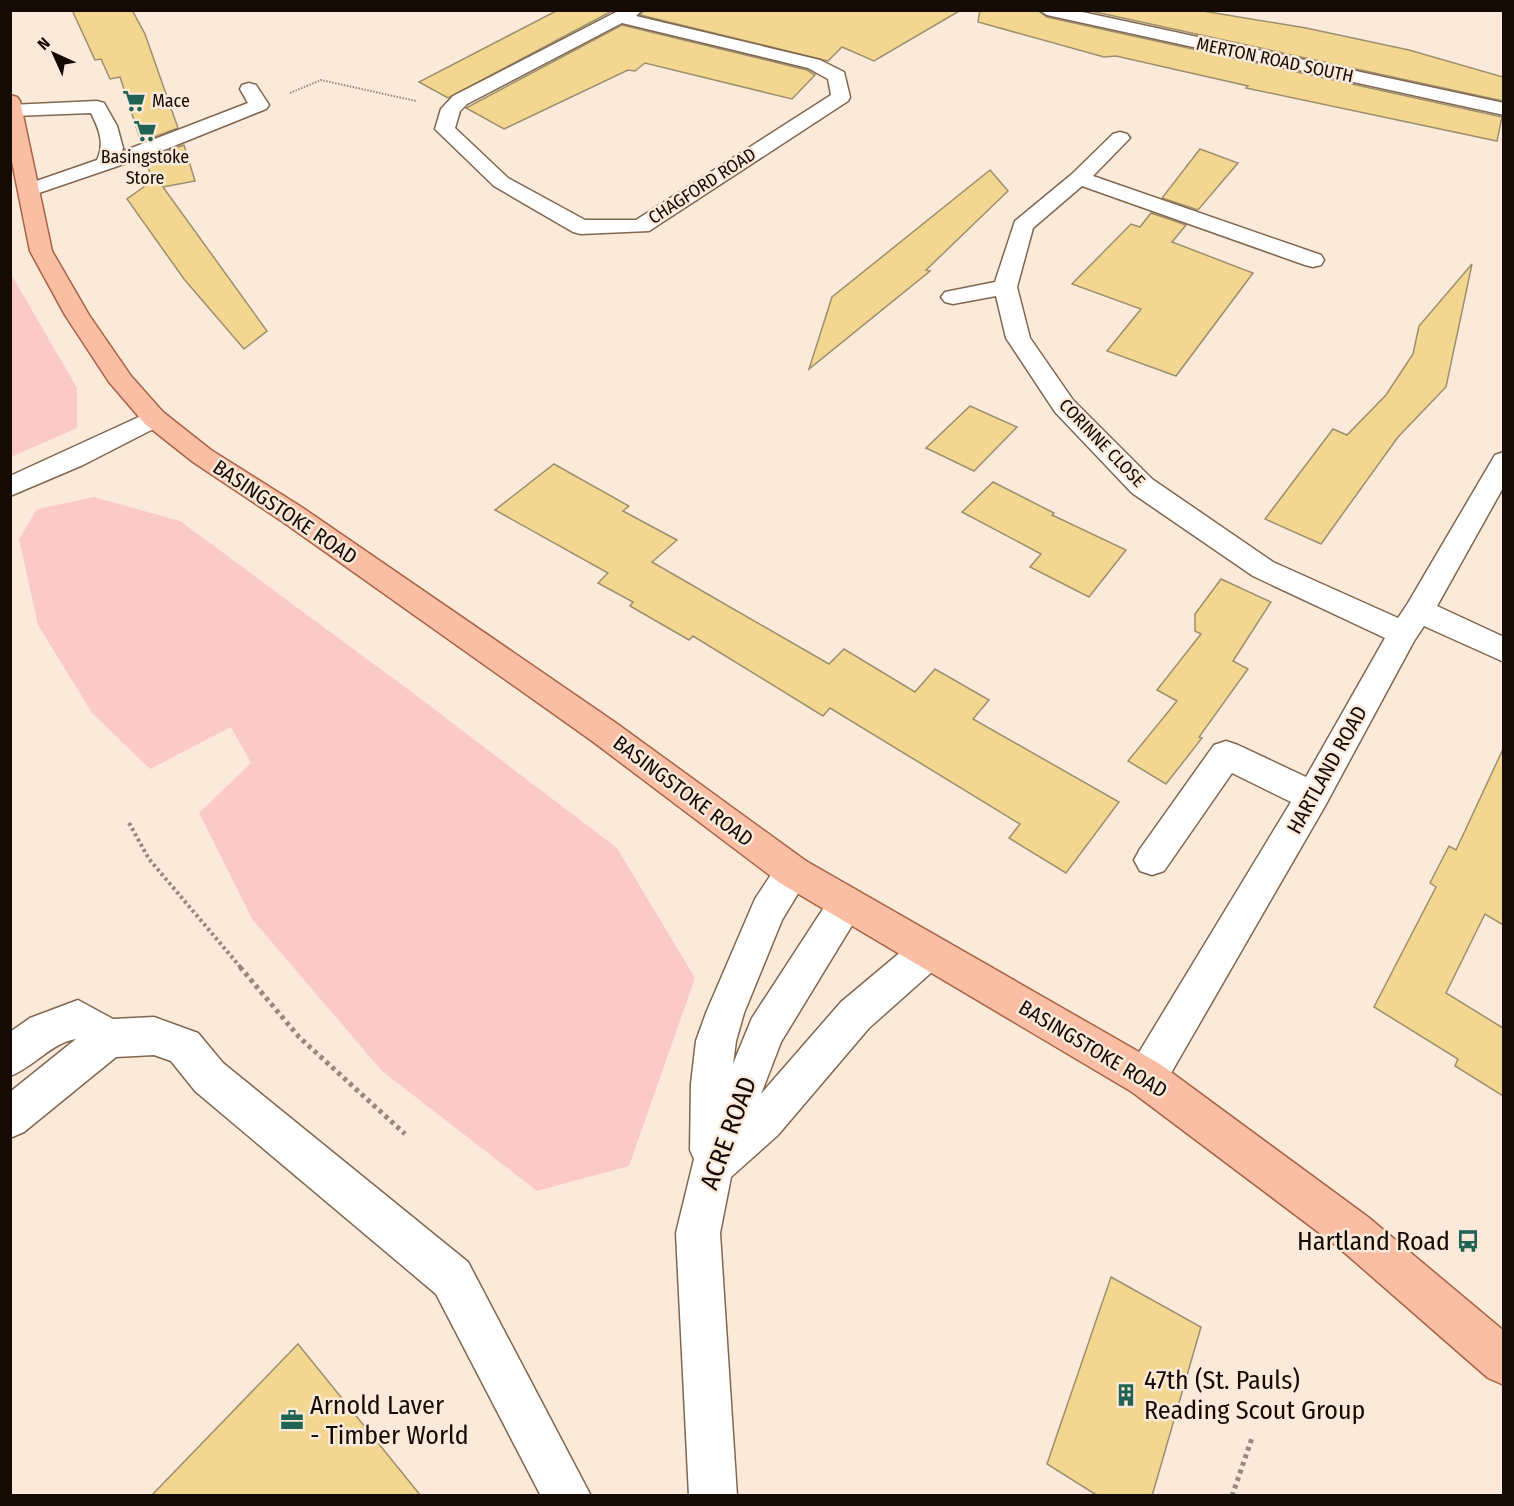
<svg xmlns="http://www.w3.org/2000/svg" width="1514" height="1506" viewBox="0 0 1514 1506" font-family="'Fira Sans Condensed',sans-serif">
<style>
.green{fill:#fccac6}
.building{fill:#f3d690;stroke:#9d906f;stroke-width:1.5}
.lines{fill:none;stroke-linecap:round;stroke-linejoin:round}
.minor-casing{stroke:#80674e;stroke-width:3}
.major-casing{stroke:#a76343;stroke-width:3}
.path-far2{stroke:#98897d;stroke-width:2;stroke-dasharray:1.5 1.5;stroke-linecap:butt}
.path-far1{stroke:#98897d;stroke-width:4;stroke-dasharray:3 3;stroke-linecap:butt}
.path{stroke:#98897d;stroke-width:5;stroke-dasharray:4 4;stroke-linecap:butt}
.minor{fill:#fff;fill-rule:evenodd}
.major{fill:#f9bea3;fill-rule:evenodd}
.labels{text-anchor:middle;stroke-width:5;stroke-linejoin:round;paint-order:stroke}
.far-street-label{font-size:18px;fill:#150b04;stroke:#fbe9d9}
.far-poi-label{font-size:18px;fill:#150b04;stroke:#fbe9d9;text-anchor:start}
.street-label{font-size:21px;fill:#150b04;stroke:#fbe9d9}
.near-street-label{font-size:26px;fill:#150b04;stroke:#fbe9d9}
.near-poi-label{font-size:26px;fill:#150b04;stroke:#fbe9d9;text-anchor:start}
</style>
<rect width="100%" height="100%" fill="#fbe9d9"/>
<g class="green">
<path d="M 11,268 L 11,274 L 77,388 L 77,428 L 11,457 Z"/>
<path d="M 94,497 L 180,521 L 413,693 L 617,848 L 695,978 L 629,1166 L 537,1191 L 382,1071 L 252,919 L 199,813 L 251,763 L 231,727 L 150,769 L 92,713 L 38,625 L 19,539 L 37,509 Z"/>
</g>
<g class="building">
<path d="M 72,10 L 132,10 L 145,34 L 178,128 L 141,142 L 120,77 L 110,79 L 101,59 L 95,60 Z"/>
<path d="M 558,10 L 614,10 L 448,98 L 419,82 Z"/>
<path d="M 644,10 L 961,10 L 874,61 L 842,47 L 828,61 L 640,15 Z"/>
<path d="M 980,10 L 1037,10 L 1047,17 L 1502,117 L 1497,141 L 1246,88 L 1248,86 L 1116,56 L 1104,57 L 978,22 Z"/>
<path d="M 1086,10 L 1197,10 L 1306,28 L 1409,50 L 1503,77 L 1503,101 Z"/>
<path d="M 622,25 L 807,70 L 815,75 L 792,99 L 645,63 L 635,71 L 628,70 L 504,129 L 466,108 Z"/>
<path d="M 184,145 L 195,181 L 163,187 L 267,331 L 244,349 L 184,279 L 127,199 L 152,181 L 146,159 Z"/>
<path d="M 1200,149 L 1238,163 L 1198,210 L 1162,198 Z"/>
<path d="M 990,170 L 1008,191 L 926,270 L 930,271 L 809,369 L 832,297 Z"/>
<path d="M 1151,213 L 1186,225 L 1172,242 L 1253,273 L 1176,376 L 1107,351 L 1141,309 L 1072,284 L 1131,224 L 1140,227 Z"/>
<path d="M 1472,264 L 1446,387 L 1398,437 L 1321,544 L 1265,519 L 1333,429 L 1347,435 L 1386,395 L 1413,354 L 1419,326 Z"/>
<path d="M 970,406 L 1017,427 L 974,471 L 926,448 Z"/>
<path d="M 554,464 L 629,506 L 623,511 L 677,540 L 652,562 L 829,664 L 844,649 L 915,692 L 935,669 L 989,700 L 973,719 L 1119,802 L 1066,873 L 1009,838 L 1020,824 L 830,708 L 823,716 L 693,636 L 689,640 L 630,606 L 633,602 L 598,583 L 608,573 L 495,510 Z"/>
<path d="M 993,482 L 1054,513 L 1052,515 L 1126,550 L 1089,597 L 1030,567 L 1041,554 L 962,512 Z"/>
<path d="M 1221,579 L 1271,602 L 1233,661 L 1248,669 L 1199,737 L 1202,738 L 1166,784 L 1128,761 L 1177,701 L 1157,690 L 1201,634 L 1195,631 L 1195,614 Z"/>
<path d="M 1503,749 L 1503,925 L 1485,914 L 1446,993 L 1503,1028 L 1503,1096 L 1455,1066 L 1458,1059 L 1374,1007 L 1436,887 L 1430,883 L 1449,846 L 1456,850 Z"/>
<path d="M 1111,1277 L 1201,1327 L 1152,1496 L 1098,1496 L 1047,1464 Z"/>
<path d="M 298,1344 L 421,1496 L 151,1496 Z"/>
</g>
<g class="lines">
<g class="minor-casing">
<g id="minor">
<path d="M 620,10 L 642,10 L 636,16 L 820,60 L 844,72 L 850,97 L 848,101 L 649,231 L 581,234 L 573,232 L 494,186 L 435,129 L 441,109 L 453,96 ZM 622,23 L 808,68 L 828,79 L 831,95 L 636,220 L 585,220 L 508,178 L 455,128 L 460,111 L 467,104 Z"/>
<path d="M 1039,10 L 1073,10 L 1504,103 L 1504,115 L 1047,15 Z"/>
<path d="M 249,83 L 256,85 L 269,105 L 266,109 L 159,152 L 36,194 L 29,196 L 22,194 L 19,190 L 22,186 L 97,160 C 105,143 99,129 91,113 L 13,116 L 10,115 L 10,105 L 97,101 L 104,103 L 117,126 L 123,148 L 121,152 L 248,103 L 240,89 L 242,85 Z"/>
<path d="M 1120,132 L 1127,134 L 1130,138 L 1093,176 L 1321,255 L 1324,260 L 1321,265 L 1313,267 L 1305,265 L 1082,186 L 1033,228 L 1017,287 L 1030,338 L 1073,400 L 1152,479 L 1273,562 L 1398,618 L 1408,603 L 1495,455 L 1504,452 L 1504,486 L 1437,606 L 1504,637 L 1504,662 L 1424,626 L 1414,641 L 1325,806 L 1160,1092 L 1146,1098 L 1132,1092 L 1126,1078 L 1132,1064 L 1291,802 L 1232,773 L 1164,871 L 1152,875 L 1140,871 L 1134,860 L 1140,849 L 1214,745 L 1226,741 L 1238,745 L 1306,777 L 1385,638 L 1253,576 L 1132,493 L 1055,412 L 1006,338 L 996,296 L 953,304 L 945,302 L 941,297 L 945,292 L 995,282 L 1015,221 L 1072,174 L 1113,134 Z"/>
<path d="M 154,410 L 163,412 L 167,418 L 163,424 L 83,465 L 10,496 L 10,476 Z"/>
<path d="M 793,856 L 806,861 L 811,872 L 782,920 L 744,1013 L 736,1041 L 733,1064 L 752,1018 L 834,892 L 847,888 L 860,892 L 865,904 L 781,1042 L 761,1094 L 841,1002 L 915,940 L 928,935 L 941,940 L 947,952 L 941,964 L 869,1028 L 778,1135 L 731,1177 L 720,1233 L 737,1496 L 689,1496 L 676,1233 L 694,1159 L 690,1150 L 691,1084 L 696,1041 L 706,1013 L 755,899 L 780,861 Z"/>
<path d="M 78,1000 L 113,1019 L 154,1017 L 198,1033 L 223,1063 L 468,1262 L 591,1496 L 541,1496 L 436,1294 L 195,1091 L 171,1061 L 154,1055 L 116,1057 L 24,1132 L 10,1138 L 10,1092 L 76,1039 C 51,1043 34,1067 10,1076 L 10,1032 L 30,1018 Z"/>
</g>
</g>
<g class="major-casing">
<path id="major" d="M 10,95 L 17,97 L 20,101 L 52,251 L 89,315 L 131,376 L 163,412 L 211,450 L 303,508 L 616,723 L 806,861 L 1160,1064 L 1368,1217 L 1504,1331 L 1504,1385 L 1488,1378 L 1338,1247 L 1132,1092 L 780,883 L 592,741 L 283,522 L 193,462 L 145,424 L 109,382 L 65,315 L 30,251 L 10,152 Z"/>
</g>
<path class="path-far2" d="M 290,93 L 321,80 L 416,101"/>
<path class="path-far1" d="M 129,823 L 149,859 L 242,969"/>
<g class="path">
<path d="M 240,967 L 299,1037 L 405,1134"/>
<path d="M 1232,1496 L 1252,1438"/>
</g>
<use href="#minor" class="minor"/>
<use href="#major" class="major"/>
</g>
<defs>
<g id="supermarket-bare" transform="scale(1.8)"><path d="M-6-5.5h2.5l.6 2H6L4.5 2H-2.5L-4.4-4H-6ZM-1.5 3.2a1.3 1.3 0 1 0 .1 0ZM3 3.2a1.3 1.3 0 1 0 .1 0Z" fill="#206354" stroke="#fbe9d9" stroke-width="2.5" paint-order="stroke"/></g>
<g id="bus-bare" transform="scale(1.8)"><path d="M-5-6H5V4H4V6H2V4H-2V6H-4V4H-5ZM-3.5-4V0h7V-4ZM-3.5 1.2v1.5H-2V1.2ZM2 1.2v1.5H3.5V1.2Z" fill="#206354" stroke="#fbe9d9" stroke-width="2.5" paint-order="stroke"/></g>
<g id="building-bare" transform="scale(1.8)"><path d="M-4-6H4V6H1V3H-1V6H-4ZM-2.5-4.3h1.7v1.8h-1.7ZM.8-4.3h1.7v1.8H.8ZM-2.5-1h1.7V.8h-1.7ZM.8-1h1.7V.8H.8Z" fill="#206354" stroke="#fbe9d9" stroke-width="2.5" paint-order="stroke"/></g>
<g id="office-bare" transform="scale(1.8)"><path d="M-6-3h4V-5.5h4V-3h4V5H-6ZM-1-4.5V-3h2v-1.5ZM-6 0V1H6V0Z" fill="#206354" stroke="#fbe9d9" stroke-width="2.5" paint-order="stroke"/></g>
</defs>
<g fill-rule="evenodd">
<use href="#supermarket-bare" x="134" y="101"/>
<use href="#supermarket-bare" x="145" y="131"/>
<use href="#bus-bare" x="1468" y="1241"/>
<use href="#building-bare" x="1126" y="1395"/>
<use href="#office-bare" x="292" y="1420"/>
</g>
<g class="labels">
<g class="far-street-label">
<text transform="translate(1275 60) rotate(12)" y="6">MERTON ROAD SOUTH</text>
<text transform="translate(702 186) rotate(-33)" y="6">CHAGFORD ROAD</text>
<text transform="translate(1102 443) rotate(46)" y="6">CORINNE CLOSE</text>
</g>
<g class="far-poi-label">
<text x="152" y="107">Mace</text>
<text x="145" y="163" text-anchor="middle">Basingstoke<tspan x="145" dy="21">Store</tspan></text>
</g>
<g class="street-label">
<text transform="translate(285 512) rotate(34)" y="7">BASINGSTOKE ROAD</text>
<text transform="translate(1327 770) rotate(-61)" y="7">HARTLAND ROAD</text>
<text transform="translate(683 791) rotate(37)" y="7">BASINGSTOKE ROAD</text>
<text transform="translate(1093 1049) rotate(31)" y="7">BASINGSTOKE ROAD</text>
</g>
<g class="near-street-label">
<text transform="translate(728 1133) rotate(-70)" y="9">ACRE ROAD</text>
</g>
<g class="near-poi-label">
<text x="1450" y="1250" text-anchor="end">Hartland Road</text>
<text x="1144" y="1389">47th (St. Pauls)<tspan x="1144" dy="30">Reading Scout Group</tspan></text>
<text x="310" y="1414">Arnold Laver<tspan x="310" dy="30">- Timber World</tspan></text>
</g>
</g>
<rect width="1514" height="1506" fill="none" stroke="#150b04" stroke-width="24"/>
<g transform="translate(54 54) rotate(315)" stroke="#fbe9d9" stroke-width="4.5" paint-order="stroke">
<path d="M0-4.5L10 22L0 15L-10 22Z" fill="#150b04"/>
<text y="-9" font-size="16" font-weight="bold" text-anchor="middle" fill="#150b04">N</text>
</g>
</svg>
